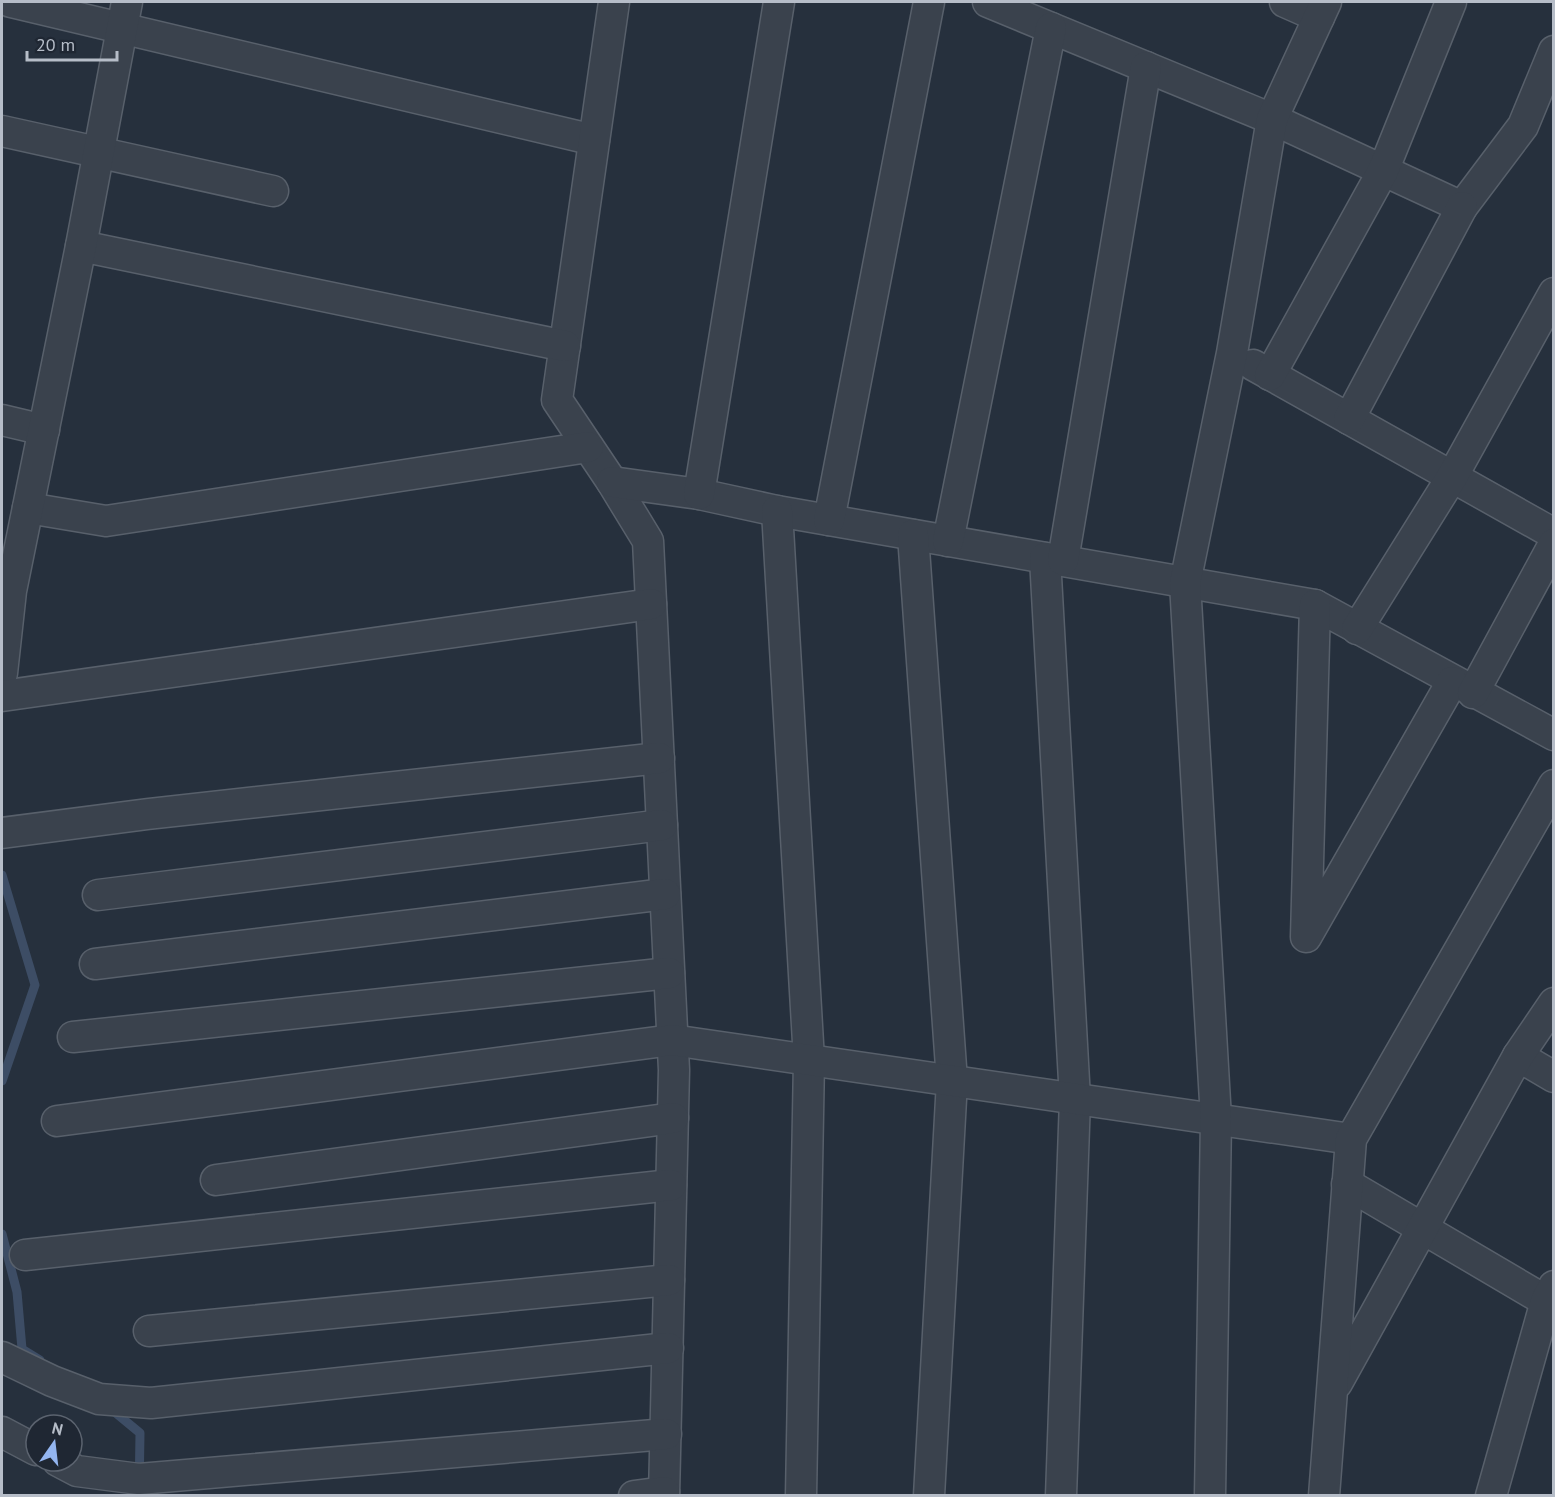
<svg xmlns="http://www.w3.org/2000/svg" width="1555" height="1497" viewBox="0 0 1555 1497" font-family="'PT Sans',sans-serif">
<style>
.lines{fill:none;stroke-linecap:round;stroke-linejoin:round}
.stream{stroke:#3d4d65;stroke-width:9}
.minor-casing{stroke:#58606b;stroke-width:33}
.minor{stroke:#3a424d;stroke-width:30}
</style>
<rect width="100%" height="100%" fill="#26303d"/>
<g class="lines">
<g class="stream">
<path d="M 2,875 L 35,985 L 2,1081"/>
<path d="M 2,1234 L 17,1292 L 22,1349 L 40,1360"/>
<path d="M 111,1409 L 140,1433 L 139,1496"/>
</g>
<g class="minor-casing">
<g id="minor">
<path d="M 11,2 L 594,140"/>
<path d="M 614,2 L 557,400 L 612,482 L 648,541 L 674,1070 L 664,1496"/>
<path d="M 988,2 L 1272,119 L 1462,207 L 1523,126 L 1554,51"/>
<path d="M 1285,2 L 1319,17"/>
<path d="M 2,131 L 273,191"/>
<path d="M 81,246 L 565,346"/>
<path d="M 1253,365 L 1554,534"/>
<path d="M 1270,375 L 1383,171 L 1451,2"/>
<path d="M 1349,419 L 1462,207"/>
<path d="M 2,420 L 44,430"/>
<path d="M 612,482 L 699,494 L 777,511 L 1315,605 L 1554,735"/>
<path d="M 699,494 L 779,2"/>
<path d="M 28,508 L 106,521 L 588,447"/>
<path d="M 777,511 L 809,1060 L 801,1496"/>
<path d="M 829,520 L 929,2"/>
<path d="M 913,535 L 952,1081 L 929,1496"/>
<path d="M 948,541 L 1051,28"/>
<path d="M 1045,558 L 1075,1099 L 1061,1496"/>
<path d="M 1063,560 L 1146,67"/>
<path d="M 1315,605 L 1306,937 L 1452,682"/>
<path d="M 1357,629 L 1452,477 L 1554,293"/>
<path d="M 2,673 L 11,591 L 81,246 L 127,2"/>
<path d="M 1473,693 L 1554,544"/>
<path d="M 2,696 L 651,604"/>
<path d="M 2,833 L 148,814 L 659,758"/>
<path d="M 98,895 L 662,825"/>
<path d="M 95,964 L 665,894"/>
<path d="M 73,1037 L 669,973"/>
<path d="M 1518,1056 L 1554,1077"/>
<path d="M 57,1121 L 672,1040 L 1351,1139"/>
<path d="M 216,1180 L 673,1118"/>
<path d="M 1347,1184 L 1546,1301"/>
<path d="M 25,1255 L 671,1185"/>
<path d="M 149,1331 L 669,1280"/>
<path d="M 2,1357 L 52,1381 L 99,1399 L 151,1403 L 668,1348"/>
<path d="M 1337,1383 L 1518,1056 L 1554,1003"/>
<path d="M 2,1432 L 36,1450"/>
<path d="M 58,1461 L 77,1471 L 139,1479 L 666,1434"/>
<path d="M 634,1496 L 664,1492"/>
<path d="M 1210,1496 L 1216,1119 L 1185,583 L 1232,353 L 1272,119 L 1326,2"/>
<path d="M 1324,1496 L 1351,1139 L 1554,785"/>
<path d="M 1491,1496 L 1546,1301 L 1554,1286"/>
</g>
</g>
<use href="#minor" class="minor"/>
</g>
<rect width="1555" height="1497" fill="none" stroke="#b6bdc8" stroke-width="6"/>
<g transform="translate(54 1443) rotate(14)"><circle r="28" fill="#1f2733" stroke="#5b636f" stroke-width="1.5"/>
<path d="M0-4.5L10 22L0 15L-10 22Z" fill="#93b5f0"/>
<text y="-9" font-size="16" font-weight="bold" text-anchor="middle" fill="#b6bdc8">N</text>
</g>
<path d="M27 51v9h90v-9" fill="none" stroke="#b6bdc8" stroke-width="3"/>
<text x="36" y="51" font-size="18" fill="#b6bdc8" stroke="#1f2733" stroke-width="4.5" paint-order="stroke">20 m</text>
</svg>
